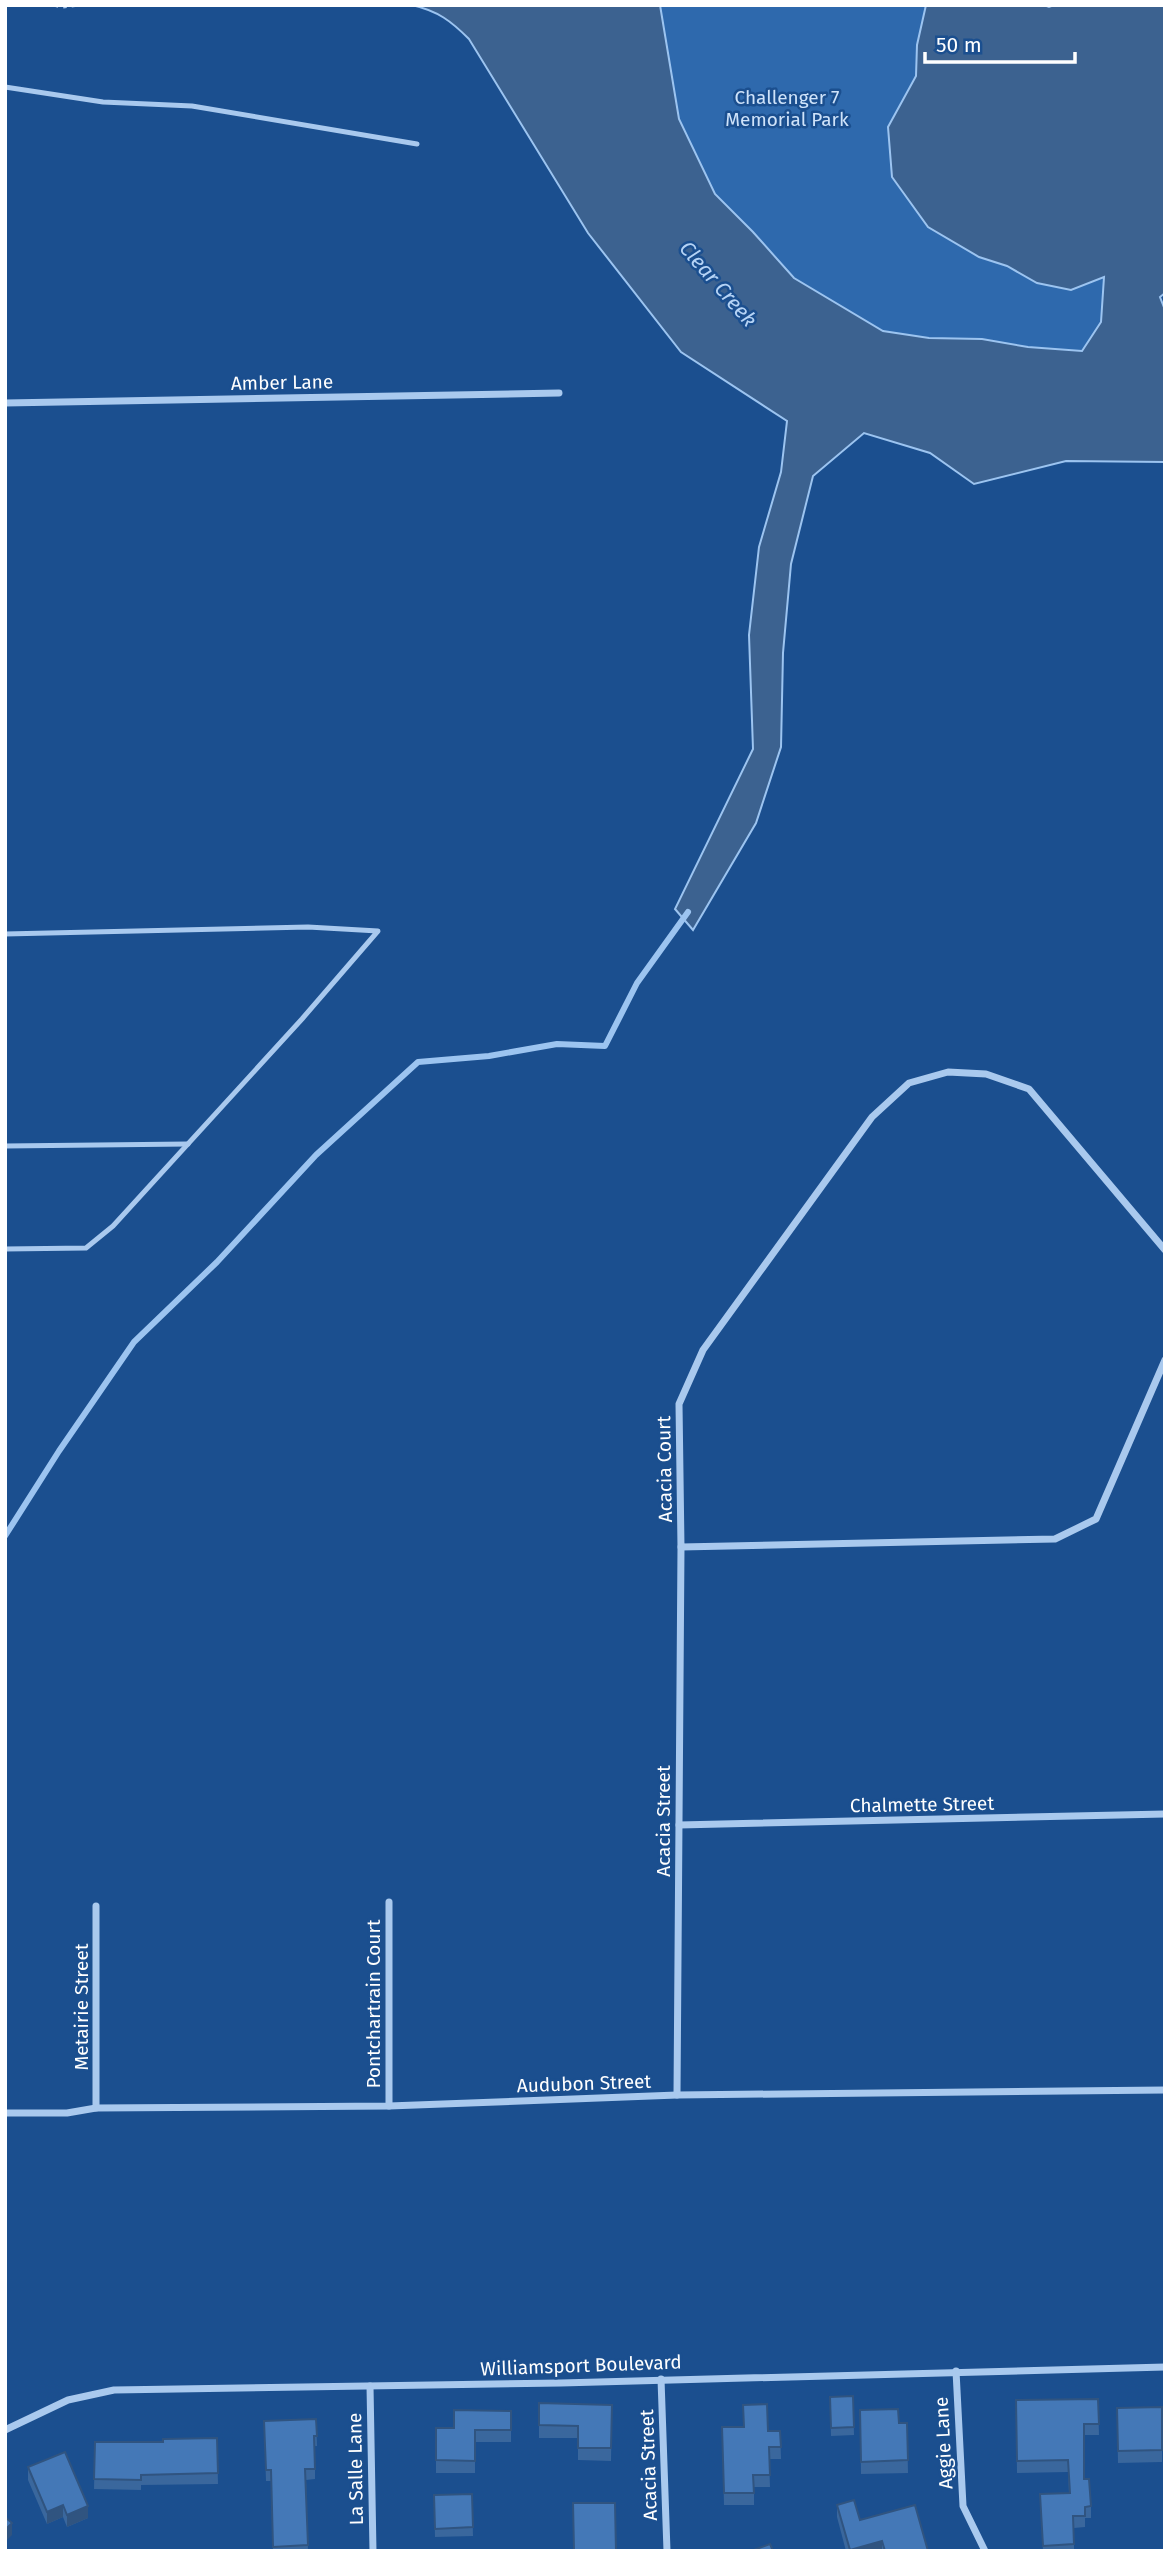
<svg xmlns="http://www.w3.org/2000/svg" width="1170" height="2556" viewBox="0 0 1170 2556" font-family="'Fira Sans',sans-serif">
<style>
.green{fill:#2e69ad}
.water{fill:#3c6290;stroke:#9cc4f0;stroke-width:2}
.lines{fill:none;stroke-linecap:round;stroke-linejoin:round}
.stream{stroke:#9cc4f0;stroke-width:6}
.path{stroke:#a9c9ee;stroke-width:3.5;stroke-dasharray:3.5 5;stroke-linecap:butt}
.service{stroke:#a9c9ee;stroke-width:5}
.minor{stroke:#a9c9ee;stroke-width:7}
.wall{fill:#3a679d}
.shaded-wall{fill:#305480}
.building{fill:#4478b7;stroke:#305480;stroke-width:2}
.labels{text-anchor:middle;stroke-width:5;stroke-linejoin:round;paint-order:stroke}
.park-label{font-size:19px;fill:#cfe3fa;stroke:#1b4f8f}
.street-label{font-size:19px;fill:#fff;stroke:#1b4f8f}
.water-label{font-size:21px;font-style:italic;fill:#b5d3f5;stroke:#1b4f8f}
</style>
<rect width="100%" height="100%" fill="#1b4f8f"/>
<path class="green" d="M 660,5 L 926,5 L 917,45 L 916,76 L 888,127 L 979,257 L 1007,266 L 1037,283 L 1071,290 L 1105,277 L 1101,323 L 1082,351 L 1028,347 L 982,339 L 929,338 L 883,331 L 794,278 L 758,237 L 715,194 L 679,119 Z"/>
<path class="water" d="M 412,5 L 660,5 L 679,119 L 715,194 L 753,232 L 794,278 L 883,331 L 929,338 L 982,339 L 1028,347 L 1082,351 L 1101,322 L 1104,277 L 1071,290 L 1037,283 L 1007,266 L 979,257 L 928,227 L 892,177 L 888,127 L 916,76 L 917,45 L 926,5 L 1044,5 L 1049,7 L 1054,5 L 1165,5 L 1165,293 L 1160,297 L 1165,310 L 1165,462 L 1066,461 L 974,484 L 930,453 L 864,433 L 813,476 L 791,564 L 783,653 L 781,747 L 756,823 L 693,930 L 675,909 L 753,749 L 749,635 L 759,547 L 781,472 L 787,421 L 681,352 L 588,233 L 469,39 C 451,21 438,11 412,5 Z"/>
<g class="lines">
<path class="stream" d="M 5,1536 L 59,1451 L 134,1342 L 217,1262 L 316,1155 L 418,1062 L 489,1056 L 557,1044 L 605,1046 L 637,983 L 688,912"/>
<path class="path" d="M 55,5 L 61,7 L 77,5"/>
<g class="service">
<path d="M 5,87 L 103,102 L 192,106 L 417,144"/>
<path d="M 5,934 L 308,927 L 378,931 L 302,1019 L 113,1226 L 86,1248 L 5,1249"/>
<path d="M 5,1146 L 188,1144"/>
</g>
<g class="minor">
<path d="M 5,403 L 559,393"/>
<path d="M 1165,1250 L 1029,1089 L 986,1074 L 948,1072 L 909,1083 L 872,1117 L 703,1350 L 679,1404 L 681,1547 L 1055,1539 L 1096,1519 L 1165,1360"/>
<path d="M 679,1825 L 1165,1814"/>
<path d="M 389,1902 L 389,2106"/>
<path d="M 96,1906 L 96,2108"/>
<path d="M 677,2095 L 681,1547"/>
<path d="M 5,2113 L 67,2113 L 96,2108 L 389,2106 L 677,2095 L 1165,2090"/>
<path d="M 956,2371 L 963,2506 L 985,2551"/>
<path d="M 661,2379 L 667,2551"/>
<path d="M 370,2386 L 373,2551"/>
<path d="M 5,2430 L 68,2400 L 114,2390 L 561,2383 L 1165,2367"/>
</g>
</g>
<g class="wall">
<path d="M 853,2396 L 854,2435 L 831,2436 L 830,2397 Z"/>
<path d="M 1098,2399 L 1099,2435 L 1084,2435 L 1084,2479 L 1091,2506 L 1091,2518 L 1085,2518 L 1085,2527 L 1074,2528 L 1074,2551 L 1043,2551 L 1040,2494 L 1069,2493 L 1068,2472 L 1017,2473 L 1016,2400 Z"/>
<path d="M 539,2403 L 612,2405 L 611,2461 L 578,2460 L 578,2438 L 539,2438 Z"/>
<path d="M 1162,2407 L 1162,2462 L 1118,2463 L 1117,2408 Z"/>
<path d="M 860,2410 L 899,2423 L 907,2423 L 908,2473 L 861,2474 Z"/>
<path d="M 511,2411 L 511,2442 L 475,2442 L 475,2473 L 436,2473 L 436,2428 L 454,2428 Z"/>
<path d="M 316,2419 L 317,2446 L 315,2446 L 315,2479 L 306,2480 L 308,2551 L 273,2551 L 271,2481 L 266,2481 L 264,2421 Z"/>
<path d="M 722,2427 L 768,2431 L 780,2431 L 781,2459 L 769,2459 L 770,2487 L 754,2487 L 754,2505 L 724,2505 Z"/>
<path d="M 217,2438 L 218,2484 L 141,2485 L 141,2490 L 94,2489 L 95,2442 L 163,2442 Z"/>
<path d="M 28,2467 L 88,2518 L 67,2527 L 63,2517 L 47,2524 L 28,2480 Z"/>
<path d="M 472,2494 L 473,2536 L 435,2537 L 434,2495 Z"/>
<path d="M 837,2505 L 860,2520 L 928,2551 L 846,2551 L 837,2517 Z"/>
</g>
<g class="shaded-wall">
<path d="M 63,2505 L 63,2517 L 47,2524 L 47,2512 Z"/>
<path d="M 88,2506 L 88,2518 L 67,2527 L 67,2515 Z"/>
<path d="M 12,2523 L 12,2535 L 5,2542 L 5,2530 Z"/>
<path d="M 882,2541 L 882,2551 L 850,2551 L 850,2550 Z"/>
</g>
<g class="building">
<path d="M 853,2396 L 854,2427 L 831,2428 L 830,2397 Z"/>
<path d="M 1098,2399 L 1099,2424 L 1084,2424 L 1084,2479 L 1089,2479 L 1091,2506 L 1085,2507 L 1085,2516 L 1073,2516 L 1074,2544 L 1043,2546 L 1040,2494 L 1070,2493 L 1068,2460 L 1017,2461 L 1016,2400 Z"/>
<path d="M 539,2403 L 612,2405 L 611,2448 L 578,2448 L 578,2426 L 539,2425 Z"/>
<path d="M 767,2404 L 768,2431 L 780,2431 L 781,2447 L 769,2447 L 770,2475 L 753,2475 L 754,2493 L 724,2493 L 722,2427 L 744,2427 L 743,2405 Z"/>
<path d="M 1162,2407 L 1162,2450 L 1118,2451 L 1117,2408 Z"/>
<path d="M 898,2409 L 899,2423 L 907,2423 L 908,2460 L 861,2462 L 860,2410 Z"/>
<path d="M 454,2410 L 511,2411 L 511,2430 L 475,2430 L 475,2461 L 436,2460 L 436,2428 L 454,2428 Z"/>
<path d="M 316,2419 L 317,2436 L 314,2436 L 315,2469 L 305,2469 L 308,2545 L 273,2547 L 271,2470 L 266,2470 L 264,2421 Z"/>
<path d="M 217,2438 L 218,2473 L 141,2475 L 141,2480 L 94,2479 L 95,2442 L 163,2442 L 163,2439 Z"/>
<path d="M 65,2452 L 88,2506 L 67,2515 L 63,2505 L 47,2512 L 28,2467 Z"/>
<path d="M 472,2494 L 473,2527 L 435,2529 L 434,2495 Z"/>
<path d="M 854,2500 L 860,2520 L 915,2505 L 928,2551 L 885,2551 L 882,2541 L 850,2550 L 837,2505 Z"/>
<path d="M 573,2503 L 615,2503 L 616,2551 L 574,2551 Z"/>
<path d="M 5,2517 L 12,2523 L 5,2530 Z"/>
<path d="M 770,2544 L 773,2551 L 751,2551 Z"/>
</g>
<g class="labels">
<g class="park-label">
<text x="787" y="104">Challenger 7<tspan x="787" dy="22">Memorial Park</tspan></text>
</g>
<g class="street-label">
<text transform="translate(282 382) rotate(-1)" y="7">Amber Lane</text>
<text transform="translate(664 1469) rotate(-91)" y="7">Acacia Court</text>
<text transform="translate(922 1804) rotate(-1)" y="7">Chalmette Street</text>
<text transform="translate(663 1821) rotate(-90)" y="7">Acacia Street</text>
<text transform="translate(373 2004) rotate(-90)" y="7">Pontchartrain Court</text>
<text transform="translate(81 2007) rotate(-90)" y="7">Metairie Street</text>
<text transform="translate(584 2083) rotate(-2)" y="7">Audubon Street</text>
<text transform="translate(581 2365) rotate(-2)" y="7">Williamsport Boulevard</text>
<text transform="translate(943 2443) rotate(-93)" y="7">Aggie Lane</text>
<text transform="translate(648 2465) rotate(-92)" y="7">Acacia Street</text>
<text transform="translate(355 2469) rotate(-91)" y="7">La Salle Lane</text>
</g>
<g class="water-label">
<text transform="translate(718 284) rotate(49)" y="7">Clear Creek</text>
</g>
</g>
<rect width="1170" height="2556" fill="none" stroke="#ffffff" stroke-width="14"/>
<path d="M925 52v10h150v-10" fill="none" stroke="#ffffff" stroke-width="3.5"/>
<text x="936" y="52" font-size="21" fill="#ffffff" stroke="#1b4f8f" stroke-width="5" paint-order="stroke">50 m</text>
</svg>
